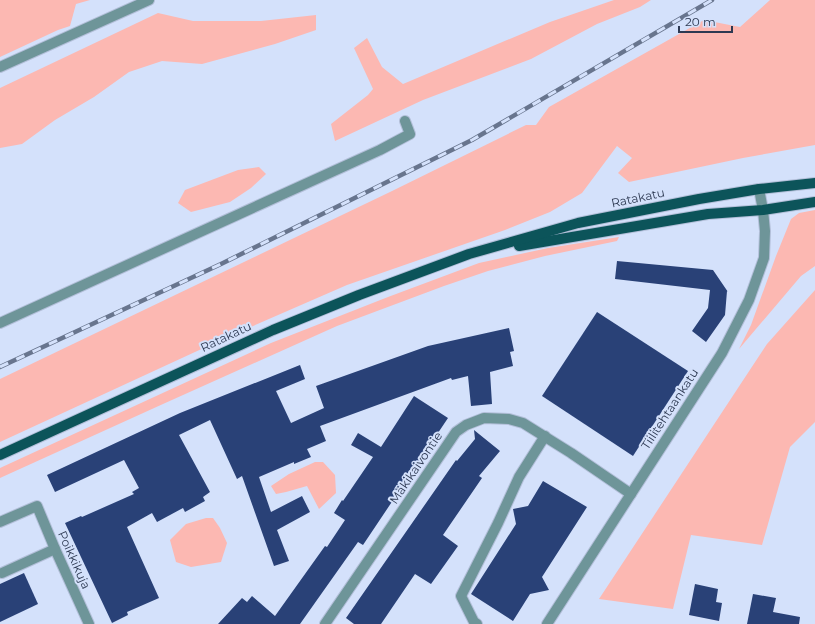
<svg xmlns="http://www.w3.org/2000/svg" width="815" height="624" viewBox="0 0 815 624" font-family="Montserrat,sans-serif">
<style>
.green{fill:#fcb8b2}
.building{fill:#294177}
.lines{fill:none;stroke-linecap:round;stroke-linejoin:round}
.minor-casing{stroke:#b3bfd9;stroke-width:12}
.major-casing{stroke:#b3bfd9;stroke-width:12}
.minor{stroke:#6e9599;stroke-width:10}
.major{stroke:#0c545a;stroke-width:10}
.rail-casing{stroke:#68758e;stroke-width:4.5}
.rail{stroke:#d4e1fb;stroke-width:3;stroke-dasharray:9;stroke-linecap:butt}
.labels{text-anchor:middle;stroke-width:4;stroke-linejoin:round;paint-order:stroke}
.street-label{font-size:12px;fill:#2d3952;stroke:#d4e1fb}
</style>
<rect width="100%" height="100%" fill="#d4e1fb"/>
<g class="green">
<path d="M 0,0 L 90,0 L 76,4 L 70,26 L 58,30 L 0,57 Z"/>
<path d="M 614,0 L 651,0 L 640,7 L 597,24 L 531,59 L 423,100 L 335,141 L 331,124 L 368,95 L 373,89 L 354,48 L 367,38 L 382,67 L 403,84 L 550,22 Z"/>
<path d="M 770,0 L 815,0 L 815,145 L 743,158 L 629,182 L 618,173 L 632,158 L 617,146 L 582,193 L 550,212 L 505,230 L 347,285 L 221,340 L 0,442 L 0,379 L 390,192 L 526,125 L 536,125 L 549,107 L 704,20 L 740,27 Z"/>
<path d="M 158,13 L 193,21 L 261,21 L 316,15 L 316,30 L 275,44 L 202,64 L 162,61 L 129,72 L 94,97 L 55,120 L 22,144 L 0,148 L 0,88 Z"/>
<path d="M 259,167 L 266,174 L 251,188 L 230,202 L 191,212 L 178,203 L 185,190 L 238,170 Z"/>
<path d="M 815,210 L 815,266 L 801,276 L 739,349 L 751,325 L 776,256 L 791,219 L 799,213 Z"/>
<path d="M 619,237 L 617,241 L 545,256 L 488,271 L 444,286 L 337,326 L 163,404 L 0,478 L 0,468 L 271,343 L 388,297 L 479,263 L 548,248 Z"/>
<path d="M 815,290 L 815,422 L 790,447 L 762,545 L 691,535 L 673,609 L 599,599 L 767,344 Z"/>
<path d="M 315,462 L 323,462 L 335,475 L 336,493 L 319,509 L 307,486 L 286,492 L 276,494 L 271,486 L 289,474 Z"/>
<path d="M 206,518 L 213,518 L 220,528 L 227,543 L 221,562 L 191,567 L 176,562 L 170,540 L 186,524 Z"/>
</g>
<g class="building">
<path d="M 617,261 L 713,270 L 728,292 L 727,291 L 725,315 L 706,342 L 692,331 L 708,308 L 710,290 L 615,279 Z"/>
<path d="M 597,312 L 688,371 L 633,456 L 542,396 Z"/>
<path d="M 509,328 L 514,351 L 510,352 L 513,366 L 490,372 L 492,404 L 471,406 L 468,376 L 452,380 L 451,378 L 320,426 L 326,441 L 307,449 L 311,457 L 294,464 L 294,462 L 259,477 L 271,512 L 302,496 L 310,512 L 277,530 L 289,561 L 274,566 L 242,476 L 237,479 L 210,420 L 179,435 L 210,492 L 203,497 L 205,501 L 185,512 L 183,508 L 157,522 L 152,513 L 127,527 L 159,598 L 127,612 L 128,615 L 112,623 L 65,523 L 81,516 L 82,517 L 134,494 L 132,492 L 139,488 L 124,460 L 55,492 L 47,475 L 180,413 L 300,365 L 305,379 L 276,391 L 291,423 L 324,408 L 316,386 L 428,346 Z"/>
<path d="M 414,396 L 448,418 L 363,545 L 358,542 L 300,624 L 218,624 L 242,598 L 247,602 L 252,596 L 275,616 L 325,546 L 327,547 L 345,520 L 334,513 L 342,500 L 343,501 L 373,457 L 351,445 L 358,433 L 381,447 Z"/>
<path d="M 474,430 L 500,451 L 479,476 L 482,478 L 443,535 L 458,546 L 431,584 L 415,574 L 381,624 L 354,624 L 346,618 L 456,460 L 457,461 L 475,439 Z"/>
<path d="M 543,481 L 587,507 L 542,577 L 549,590 L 530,594 L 513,621 L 471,594 L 516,524 L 513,509 L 528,506 Z"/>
<path d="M 24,573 L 38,604 L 0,622 L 0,584 Z"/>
<path d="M 695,584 L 718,589 L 716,602 L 722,603 L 719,621 L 689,615 Z"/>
<path d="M 753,594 L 776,598 L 773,612 L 800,617 L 799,624 L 747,624 Z"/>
</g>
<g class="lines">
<g class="minor-casing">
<g id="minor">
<path d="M 0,67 L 149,0"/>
<path d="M 0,323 L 380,150 L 410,134 L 405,121"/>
<path d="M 0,522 L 37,506 L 55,549 L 89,624"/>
<path d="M 2,573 L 55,549"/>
<path d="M 325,624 L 456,432 L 466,425 L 484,418 L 509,419 L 523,423 L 571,453 L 631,494"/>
<path d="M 477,624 L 474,622 L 461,596 L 498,523 L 519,477 L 545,436"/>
<path d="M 547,624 L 722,353 L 749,300 L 764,258 L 765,231 L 763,210 L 759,189"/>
</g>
</g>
<g class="major-casing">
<g id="major">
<path d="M 519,246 L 708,214 L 763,210 L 815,202"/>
<path d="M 0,455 L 273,330 L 359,295 L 469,254 L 578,223 L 699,199 L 759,189 L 815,183"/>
</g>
</g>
<use href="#minor" class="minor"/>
<use href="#major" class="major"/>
<g class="rail-casing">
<path id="rail" d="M 0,367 L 221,264 L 472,140 L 712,0"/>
</g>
<use href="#rail" class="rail"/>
</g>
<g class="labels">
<g class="street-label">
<text transform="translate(638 198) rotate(-12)" y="4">Ratakatu</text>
<text transform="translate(226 337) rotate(-25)" y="4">Ratakatu</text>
<text transform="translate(670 409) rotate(-57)" y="4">Tiilitehtaankatu</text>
<text transform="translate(416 468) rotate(-56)" y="4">Mäkikaivontie</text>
<text transform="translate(74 560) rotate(66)" y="4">Poikkikuja</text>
</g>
</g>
<path d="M679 26v6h53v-6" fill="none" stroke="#2d3952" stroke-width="2"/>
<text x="685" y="26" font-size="12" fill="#2d3952" stroke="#d4e1fb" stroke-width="3" paint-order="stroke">20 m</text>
</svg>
